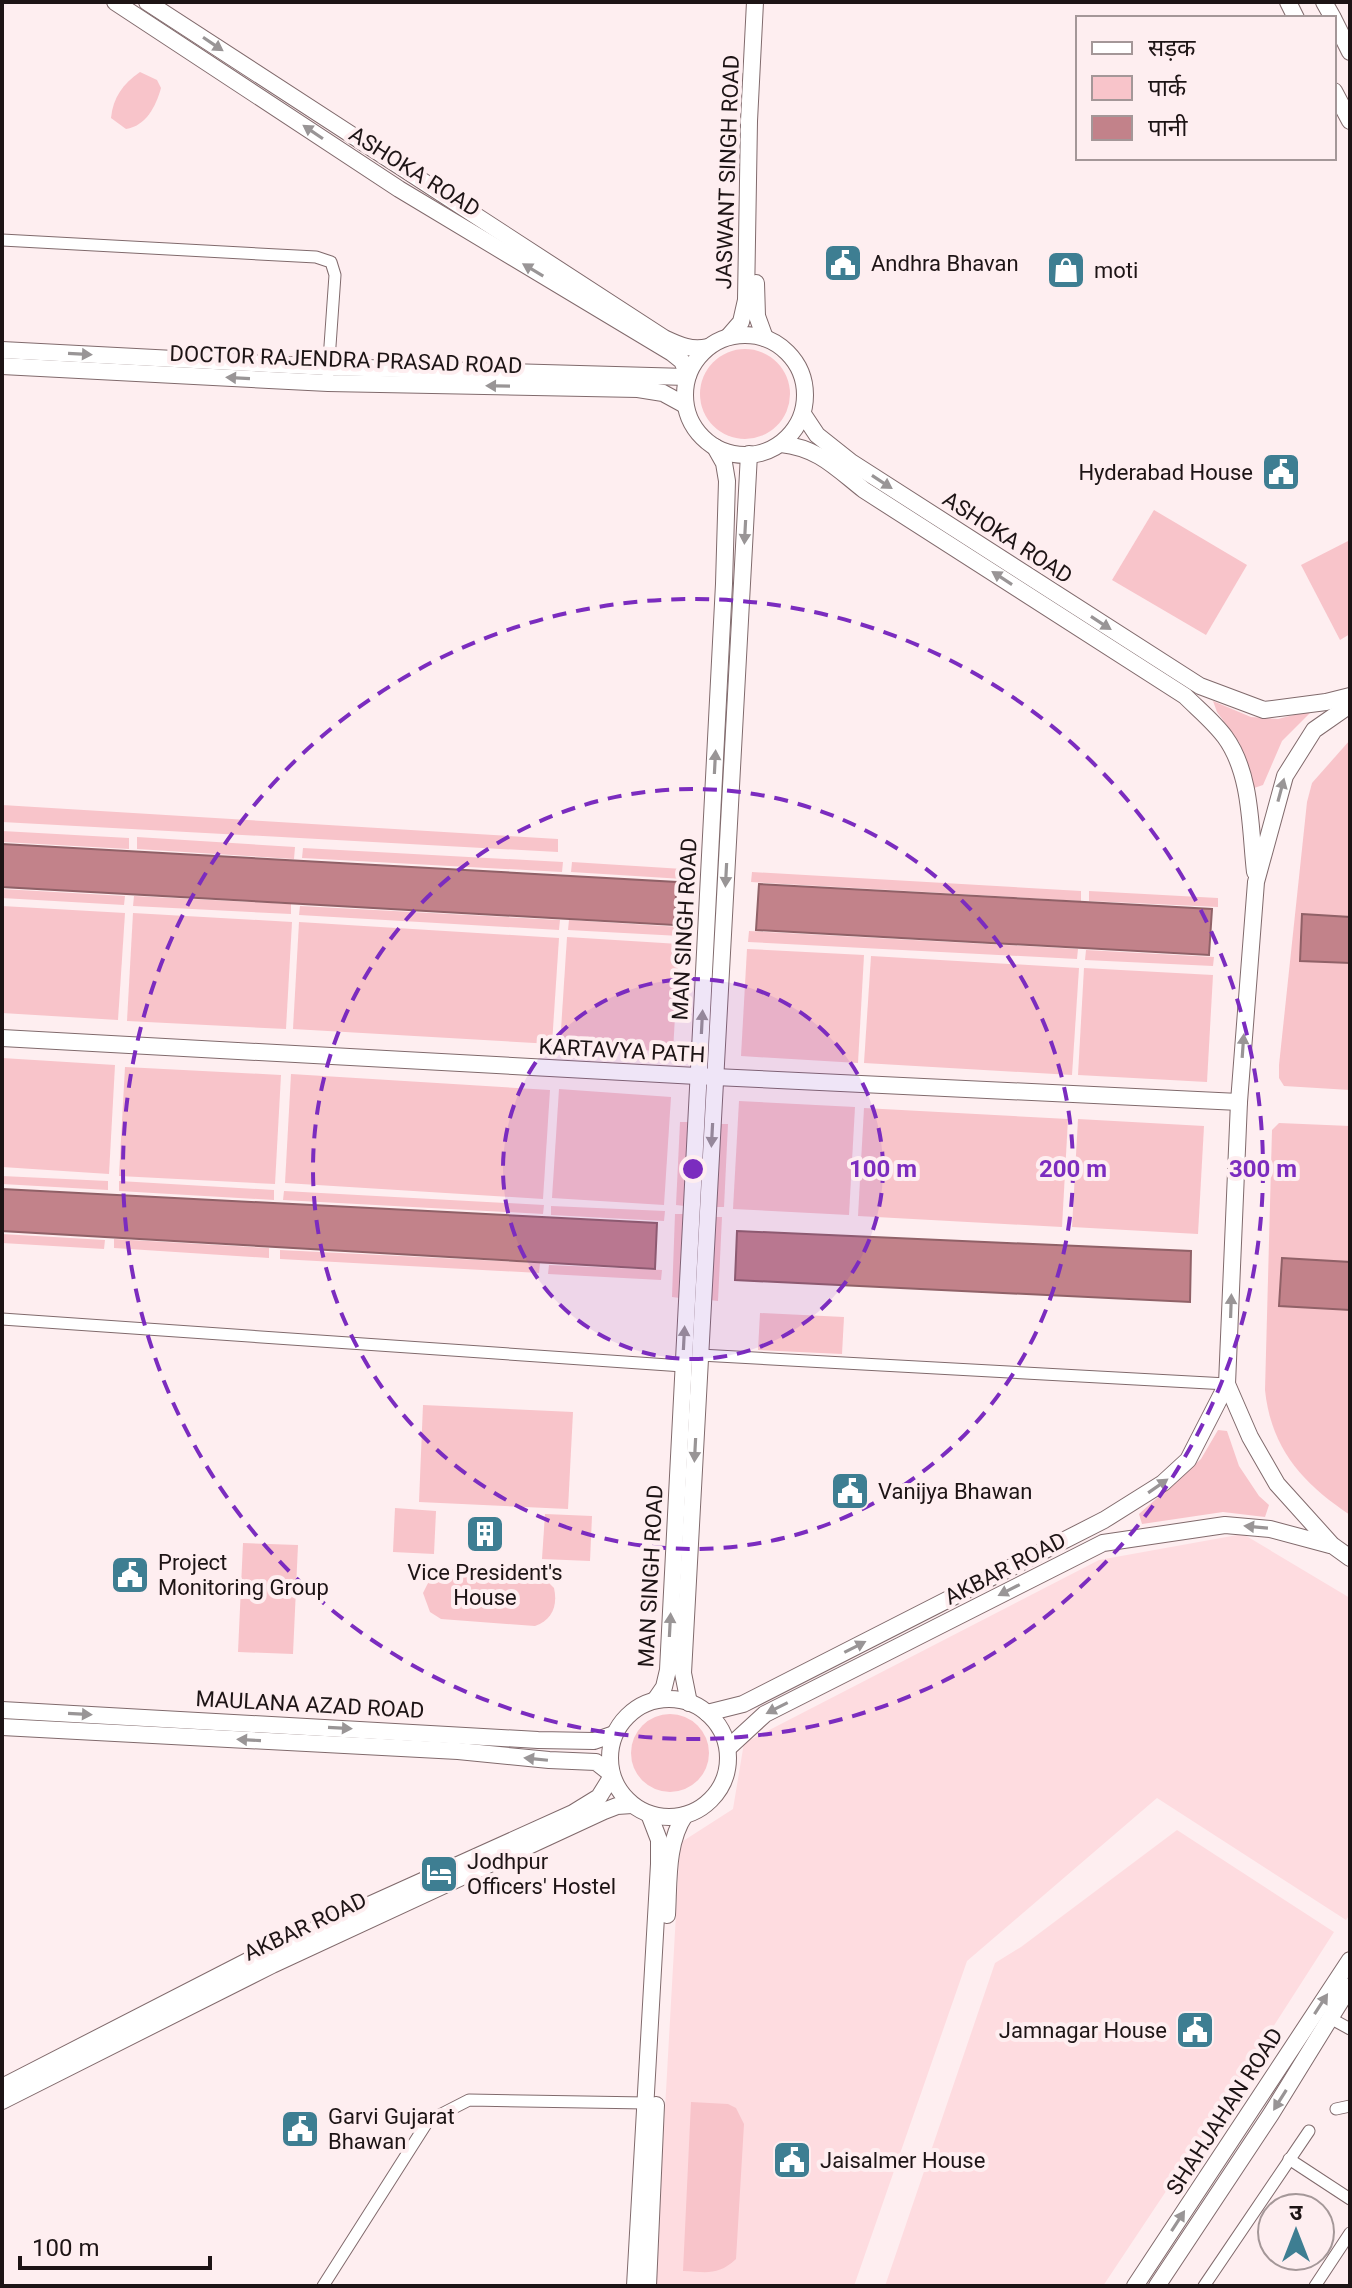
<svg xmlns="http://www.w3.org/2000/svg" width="1352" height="2288" viewBox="0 0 1352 2288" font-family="Roboto,'Noto Sans Devanagari',sans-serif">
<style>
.built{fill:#fedce0}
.green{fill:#f8c4ca}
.water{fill:#c2828a;stroke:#906167;stroke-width:2}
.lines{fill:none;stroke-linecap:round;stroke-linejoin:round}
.street-casing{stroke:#806a6c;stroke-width:13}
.secondary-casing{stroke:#806a6c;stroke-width:18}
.street{stroke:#fff;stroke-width:11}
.secondary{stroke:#fff;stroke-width:16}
.oneway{fill:#999596}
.ring{fill:none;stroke:#7b2cbf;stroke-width:4;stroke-dasharray:14 10}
.labels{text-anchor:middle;stroke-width:8;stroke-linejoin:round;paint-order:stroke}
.street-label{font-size:22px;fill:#1d1415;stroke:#feeef0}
.poi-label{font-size:22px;fill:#1d1415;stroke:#feeef0;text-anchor:start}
.centre{fill:#7b2cbf;stroke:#feeef0;stroke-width:4}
.ring-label{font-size:24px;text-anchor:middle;font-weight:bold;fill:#7b2cbf;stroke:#feeef0;stroke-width:8;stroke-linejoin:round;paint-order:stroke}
</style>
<rect width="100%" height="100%" fill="#feeef0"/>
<g class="built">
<path d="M 1243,1534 L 1350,1598 L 1350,1914 L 1346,1920 L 1157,1798 L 967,1961 L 854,2286 L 655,2286 L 680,1843 L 733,1809 L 744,1743 L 1099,1560 Z"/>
<path d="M 1177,1830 L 1334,1932 L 1218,2113 L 1103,2286 L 885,2286 L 995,1963 L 1021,1947 Z"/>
</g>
<g class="green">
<path d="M 140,72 L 157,80 L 161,88 C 156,106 146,126 126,129 L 111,118 C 113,97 123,84 140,72 Z"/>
<circle cx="745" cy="394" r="45"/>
<path d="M 1154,510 L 1247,565 L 1206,635 L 1112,580 Z"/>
<path d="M 1350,540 L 1350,634 L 1340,640 L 1301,565 Z"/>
<path d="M 1213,701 L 1251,717 L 1278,719 L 1313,710 L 1282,741 L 1263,785 L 1254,788 L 1239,742 L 1217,712 Z"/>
<path d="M 1350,740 L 1350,1090 L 1284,1086 L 1279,1078 L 1279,1065 L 1307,802 L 1312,783 Z"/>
<path d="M 2,805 L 558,839 L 558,852 L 2,822 Z"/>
<path d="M 2,831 L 129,838 L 129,849 L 2,842 Z"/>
<path d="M 137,837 L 295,847 L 294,859 L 137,849 Z"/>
<path d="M 303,848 L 563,862 L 562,872 L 302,858 Z"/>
<path d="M 572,862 L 683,869 L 683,879 L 571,872 Z"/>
<path d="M 752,872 L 1081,891 L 1081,901 L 751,882 Z"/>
<path d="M 2,889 L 125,896 L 124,905 L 2,898 Z"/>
<path d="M 1089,891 L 1218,898 L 1218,907 L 1089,901 Z"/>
<path d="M 134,896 L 291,904 L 291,914 L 133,906 Z"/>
<path d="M 2,906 L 125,913 L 118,1020 L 2,1013 Z"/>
<path d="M 300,906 L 560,920 L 559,930 L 299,915 Z"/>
<path d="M 133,913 L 292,922 L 286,1029 L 127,1021 Z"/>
<path d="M 569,920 L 680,927 L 680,936 L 568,930 Z"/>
<path d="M 299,922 L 559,938 L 552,1044 L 293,1029 Z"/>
<path d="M 749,931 L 1078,949 L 1077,959 L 748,942 Z"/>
<path d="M 567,937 L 679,944 L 673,1052 L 560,1045 Z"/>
<path d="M 747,949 L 864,955 L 858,1063 L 741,1056 Z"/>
<path d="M 1086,950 L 1214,957 L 1213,966 L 1085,960 Z"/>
<path d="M 871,956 L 1079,968 L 1072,1075 L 864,1063 Z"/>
<path d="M 1084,968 L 1213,975 L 1207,1082 L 1078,1075 Z"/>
<path d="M 2,1058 L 115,1065 L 109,1174 L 2,1167 Z"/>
<path d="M 125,1067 L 281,1075 L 275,1184 L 119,1176 Z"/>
<path d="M 291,1074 L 550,1090 L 543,1199 L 285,1183 Z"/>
<path d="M 559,1089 L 671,1097 L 664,1205 L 552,1198 Z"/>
<path d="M 739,1101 L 855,1107 L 849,1215 L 733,1209 Z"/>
<path d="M 864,1108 L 1068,1119 L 1062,1227 L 858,1216 Z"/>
<path d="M 1078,1119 L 1204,1126 L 1198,1234 L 1072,1227 Z"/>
<path d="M 680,1122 L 689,1122 L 685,1206 L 676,1205 Z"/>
<path d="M 1279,1123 L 1350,1126 L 1350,1515 C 1302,1483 1271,1448 1265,1390 L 1272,1130 Z"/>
<path d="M 719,1124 L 728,1124 L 724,1207 L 715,1207 Z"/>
<path d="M 2,1176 L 108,1181 L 108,1190 L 2,1184 Z"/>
<path d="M 119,1181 L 274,1190 L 274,1200 L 119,1191 Z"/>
<path d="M 284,1191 L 544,1205 L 543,1214 L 283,1200 Z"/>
<path d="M 551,1206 L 665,1211 L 664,1221 L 551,1215 Z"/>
<path d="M 675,1214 L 684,1214 L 680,1298 L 672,1297 Z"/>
<path d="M 713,1217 L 722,1217 L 718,1301 L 710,1300 Z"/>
<path d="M 2,1234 L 105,1240 L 104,1249 L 2,1243 Z"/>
<path d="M 114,1239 L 269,1248 L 269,1258 L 114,1248 Z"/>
<path d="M 280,1250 L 540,1263 L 539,1273 L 280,1259 Z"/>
<path d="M 549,1265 L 662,1270 L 661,1280 L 548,1274 Z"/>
<path d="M 760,1313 L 844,1317 L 842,1354 L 758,1350 Z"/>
<path d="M 423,1405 L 573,1412 L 568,1509 L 419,1502 Z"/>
<path d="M 1218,1430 L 1227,1431 L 1239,1466 L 1259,1496 L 1269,1505 L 1265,1517 L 1223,1512 L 1142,1524 L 1139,1514 L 1201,1459 Z"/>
<path d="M 395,1508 L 436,1511 L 434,1554 L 393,1552 Z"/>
<path d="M 545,1514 L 592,1516 L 590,1561 L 542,1559 Z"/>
<path d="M 243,1543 L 298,1545 L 293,1654 L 238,1652 Z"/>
<path d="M 444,1569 L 539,1573 L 554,1588 C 558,1606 552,1620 535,1626 L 441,1619 L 430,1612 L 423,1593 L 432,1575 Z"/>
<circle cx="670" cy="1753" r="39"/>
<path d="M 691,2102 L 728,2104 L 736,2108 L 744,2124 L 736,2259 C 718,2276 706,2272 683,2271 Z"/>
</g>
<g class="water">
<path d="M 2,844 L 677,882 L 674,925 L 2,887 Z"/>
<path d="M 759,884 L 1212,909 L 1209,955 L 756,930 Z"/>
<path d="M 1302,914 L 1350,917 L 1350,963 L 1300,961 Z"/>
<path d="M 2,1189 L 657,1223 L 655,1269 L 2,1231 Z"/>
<path d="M 737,1231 L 1191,1251 L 1190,1302 L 735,1280 Z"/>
<path d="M 1282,1258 L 1350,1262 L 1350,1310 L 1279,1306 Z"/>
</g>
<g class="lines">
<g class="street-casing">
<g id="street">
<path d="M 2,240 L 316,257 L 331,262 L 335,275 L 328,374"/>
<path d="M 2,1319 L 683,1366"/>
<path d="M 700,1355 L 1227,1384"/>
<path d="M 1330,2018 L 1350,2029"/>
<path d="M 1336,2109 L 1350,2106"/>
<path d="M 1289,2159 L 1350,2199"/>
<path d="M 323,2286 L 428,2121 L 469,2100 L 646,2103"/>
<path d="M 1204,2286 L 1309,2131"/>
<path d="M 1315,2286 L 1350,2233"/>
</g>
</g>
<g class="secondary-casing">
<g id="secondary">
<path d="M 115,2 L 399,189 L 672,353 L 682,361 L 688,375"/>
<path d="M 147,2 L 664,338 C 679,345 691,351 708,347"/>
<path d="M 1288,2 L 1296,18"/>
<path d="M 1324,2 L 1333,18"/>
<path d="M 1334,20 L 1350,52"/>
<path d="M 1334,91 L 1350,121"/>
<path d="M 756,283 L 757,316 L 765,338"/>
<circle cx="745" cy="395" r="60"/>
<path d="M 728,337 L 741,322 L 746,300 L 749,121 L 755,2"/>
<path d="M 2,350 L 328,367 L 687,377"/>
<path d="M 2,366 L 328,383 L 638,389 L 663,393 L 685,405"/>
<path d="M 803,414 L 817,435 L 851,462 L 1200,686 L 1264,710 L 1326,702 L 1350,696"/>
<path d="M 781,444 C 818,448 835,467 864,490 L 1185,696 C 1198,709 1214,722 1225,737 C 1252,774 1250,829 1255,872"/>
<path d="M 1350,705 L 1314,730 L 1285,776 L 1256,882 L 1239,1102 L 1227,1384 L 1250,1437 L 1277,1484 L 1332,1545 L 1350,1558"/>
<path d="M 2,1038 L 715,1077 L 1239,1102"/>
<circle cx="669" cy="1758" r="59"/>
<path d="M 655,1700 L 664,1687 L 668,1670 L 724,584 L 727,481 L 724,463 L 715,447"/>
<path d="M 689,1703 L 683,1673 L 749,454"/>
<path d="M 2,1710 L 538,1740 L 594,1741 L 614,1734"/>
<path d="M 707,1713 L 743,1704 L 1104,1520 L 1163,1483 L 1188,1460 L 1227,1384"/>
<path d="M 2,1727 L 458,1751 L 549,1760 L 596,1762 L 610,1773"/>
<path d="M 728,1748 L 765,1714 L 1103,1543 L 1225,1525 L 1270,1529 L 1330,1545"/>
<path d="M 667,1915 C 669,1883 666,1843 685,1815"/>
<path d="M 2,2087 L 267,1951 L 573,1813 L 599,1797 L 612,1776"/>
<path d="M 2,2101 L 272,1965 L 604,1811 L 617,1806 L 632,1805"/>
<path d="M 635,2286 L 659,1864 L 659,1840 L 649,1814"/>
<path d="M 648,2286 L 656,2105"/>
<path d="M 1135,2286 L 1350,1960"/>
<path d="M 1157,2286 L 1271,2114 L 1350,1986"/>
</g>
</g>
<use href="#street" class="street"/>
<use href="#secondary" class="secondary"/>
</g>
<defs><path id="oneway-solid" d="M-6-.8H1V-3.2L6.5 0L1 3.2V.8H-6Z" transform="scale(2)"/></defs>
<g class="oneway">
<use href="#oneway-solid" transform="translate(213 44) rotate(34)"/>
<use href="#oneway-solid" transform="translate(313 132) rotate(-146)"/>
<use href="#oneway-solid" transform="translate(533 270) rotate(-149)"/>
<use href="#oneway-solid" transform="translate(80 354) rotate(3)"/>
<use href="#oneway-solid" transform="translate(238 378) rotate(-177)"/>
<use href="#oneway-solid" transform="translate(498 386) rotate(-179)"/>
<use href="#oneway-solid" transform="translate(882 482) rotate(33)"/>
<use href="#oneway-solid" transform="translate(745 532) rotate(93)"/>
<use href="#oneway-solid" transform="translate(1002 578) rotate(-147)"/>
<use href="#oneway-solid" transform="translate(1101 623) rotate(33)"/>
<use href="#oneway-solid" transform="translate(715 762) rotate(-87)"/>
<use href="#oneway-solid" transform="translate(1281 790) rotate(-75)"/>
<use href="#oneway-solid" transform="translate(726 875) rotate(93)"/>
<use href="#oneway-solid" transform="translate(702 1022) rotate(-87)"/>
<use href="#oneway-solid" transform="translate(1243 1046) rotate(-86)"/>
<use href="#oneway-solid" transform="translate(712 1135) rotate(93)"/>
<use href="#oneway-solid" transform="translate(1231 1306) rotate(-88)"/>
<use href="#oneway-solid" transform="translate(684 1338) rotate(-87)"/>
<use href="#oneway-solid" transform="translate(695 1450) rotate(93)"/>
<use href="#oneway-solid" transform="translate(1158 1486) rotate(-35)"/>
<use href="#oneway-solid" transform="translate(1256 1527) rotate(-175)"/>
<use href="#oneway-solid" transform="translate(1009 1590) rotate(153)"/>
<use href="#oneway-solid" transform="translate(670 1625) rotate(-87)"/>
<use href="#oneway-solid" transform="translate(855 1647) rotate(-27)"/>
<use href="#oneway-solid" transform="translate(777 1708) rotate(153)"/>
<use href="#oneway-solid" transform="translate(80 1714) rotate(3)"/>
<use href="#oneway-solid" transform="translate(340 1728) rotate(3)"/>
<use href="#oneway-solid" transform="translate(249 1740) rotate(-177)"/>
<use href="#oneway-solid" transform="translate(536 1759) rotate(-174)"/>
<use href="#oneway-solid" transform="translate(1321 2004) rotate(-57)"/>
<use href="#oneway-solid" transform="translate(1280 2100) rotate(122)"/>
<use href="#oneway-solid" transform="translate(1178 2221) rotate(-57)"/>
</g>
<circle cx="693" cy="1169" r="190" fill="#7b2cbf" fill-opacity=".12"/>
<g class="ring">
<circle cx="693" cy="1169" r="190"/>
<circle cx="693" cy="1169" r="380"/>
<circle cx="693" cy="1169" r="570"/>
</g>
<defs>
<g id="civic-square" transform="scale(2)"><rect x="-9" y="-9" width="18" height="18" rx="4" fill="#3e7e92" stroke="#feeef0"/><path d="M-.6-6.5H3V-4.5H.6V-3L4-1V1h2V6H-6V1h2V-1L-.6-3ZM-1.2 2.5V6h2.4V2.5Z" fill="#fff"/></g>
<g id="shop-square" transform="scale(2)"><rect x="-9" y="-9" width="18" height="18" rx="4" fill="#3e7e92" stroke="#feeef0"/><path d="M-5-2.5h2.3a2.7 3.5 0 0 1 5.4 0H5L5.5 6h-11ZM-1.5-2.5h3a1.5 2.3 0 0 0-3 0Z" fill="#fff"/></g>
<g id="building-square" transform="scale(2)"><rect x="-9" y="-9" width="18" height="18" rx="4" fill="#3e7e92" stroke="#feeef0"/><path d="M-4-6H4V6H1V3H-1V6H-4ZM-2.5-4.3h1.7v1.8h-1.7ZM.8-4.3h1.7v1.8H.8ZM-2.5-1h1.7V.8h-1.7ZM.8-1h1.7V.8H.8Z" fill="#fff"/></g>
<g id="hotel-square" transform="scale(2)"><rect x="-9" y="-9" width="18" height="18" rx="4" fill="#3e7e92" stroke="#feeef0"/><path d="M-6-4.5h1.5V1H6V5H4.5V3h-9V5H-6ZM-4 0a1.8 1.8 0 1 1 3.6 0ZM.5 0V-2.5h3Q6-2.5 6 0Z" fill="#fff"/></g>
</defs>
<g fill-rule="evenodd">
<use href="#civic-square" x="843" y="263"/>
<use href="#shop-square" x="1066" y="270"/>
<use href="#civic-square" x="1281" y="472"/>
<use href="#civic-square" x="850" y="1491"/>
<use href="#building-square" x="485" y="1534"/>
<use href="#civic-square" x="130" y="1575"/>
<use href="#hotel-square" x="439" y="1874"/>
<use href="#civic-square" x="1195" y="2030"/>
<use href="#civic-square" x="300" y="2129"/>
<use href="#civic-square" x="792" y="2160"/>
</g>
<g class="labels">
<g class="street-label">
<text transform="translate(415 171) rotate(32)" y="8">ASHOKA ROAD</text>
<text transform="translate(727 172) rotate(-88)" y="8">JASWANT SINGH ROAD</text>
<text transform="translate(346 359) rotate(2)" y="8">DOCTOR RAJENDRA PRASAD ROAD</text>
<text transform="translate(1008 537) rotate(33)" y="8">ASHOKA ROAD</text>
<text transform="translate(684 929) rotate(-87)" y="8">MAN SINGH ROAD</text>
<text transform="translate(622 1050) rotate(3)" y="8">KARTAVYA PATH</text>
<text transform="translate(1005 1568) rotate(-27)" y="8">AKBAR ROAD</text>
<text transform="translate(650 1576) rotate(-87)" y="8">MAN SINGH ROAD</text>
<text transform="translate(310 1704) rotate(3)" y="8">MAULANA AZAD ROAD</text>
<text transform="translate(305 1926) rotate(-25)" y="8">AKBAR ROAD</text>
<text transform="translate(1224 2111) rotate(-57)" y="8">SHAHJAHAN ROAD</text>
</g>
<g class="poi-label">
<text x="871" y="271">Andhra Bhavan</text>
<text x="1094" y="278">moti</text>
<text x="1253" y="480" text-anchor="end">Hyderabad House</text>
<text x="878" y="1499">Vanijya Bhawan</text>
<text x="158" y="1570">Project<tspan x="158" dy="25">Monitoring Group</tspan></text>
<text x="485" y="1580" text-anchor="middle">Vice President's<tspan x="485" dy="25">House</tspan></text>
<text x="467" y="1869">Jodhpur<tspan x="467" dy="25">Officers' Hostel</tspan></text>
<text x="1167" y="2038" text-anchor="end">Jamnagar House</text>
<text x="328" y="2124">Garvi Gujarat<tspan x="328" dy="25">Bhawan</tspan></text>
<text x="820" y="2168">Jaisalmer House</text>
</g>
</g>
<circle cx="693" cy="1169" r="12" class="centre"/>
<g class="ring-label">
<text x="883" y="1177">100 m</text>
<text x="1073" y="1177">200 m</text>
<text x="1263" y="1177">300 m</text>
</g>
<rect width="1352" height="2288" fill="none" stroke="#1d1415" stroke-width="8"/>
<rect x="1076" y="16" width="260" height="144" fill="#feeef0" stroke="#a49798" stroke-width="2"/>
<rect x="1092" y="42" width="40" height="12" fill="#ffffff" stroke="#a49798" stroke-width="2"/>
<text x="1148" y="56" font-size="24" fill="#1d1415">सड़क</text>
<rect x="1092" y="76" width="40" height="24" fill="#f8c4ca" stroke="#a49798" stroke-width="2"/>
<text x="1148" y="96" font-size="24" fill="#1d1415">पार्क</text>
<rect x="1092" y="116" width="40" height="24" fill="#c2828a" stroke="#a49798" stroke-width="2"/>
<text x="1148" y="136" font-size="24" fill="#1d1415">पानी</text>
<g transform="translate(1296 2232)"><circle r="38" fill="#feeef0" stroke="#a49798" stroke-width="2"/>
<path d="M0-6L14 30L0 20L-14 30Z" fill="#3e7e92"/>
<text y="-12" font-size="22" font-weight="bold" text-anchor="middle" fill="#1d1415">उ</text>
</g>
<path d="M20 2256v12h190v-12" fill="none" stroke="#1d1415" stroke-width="4"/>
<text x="32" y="2256" font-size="24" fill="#1d1415" stroke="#feeef0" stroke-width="6" paint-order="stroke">100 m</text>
</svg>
